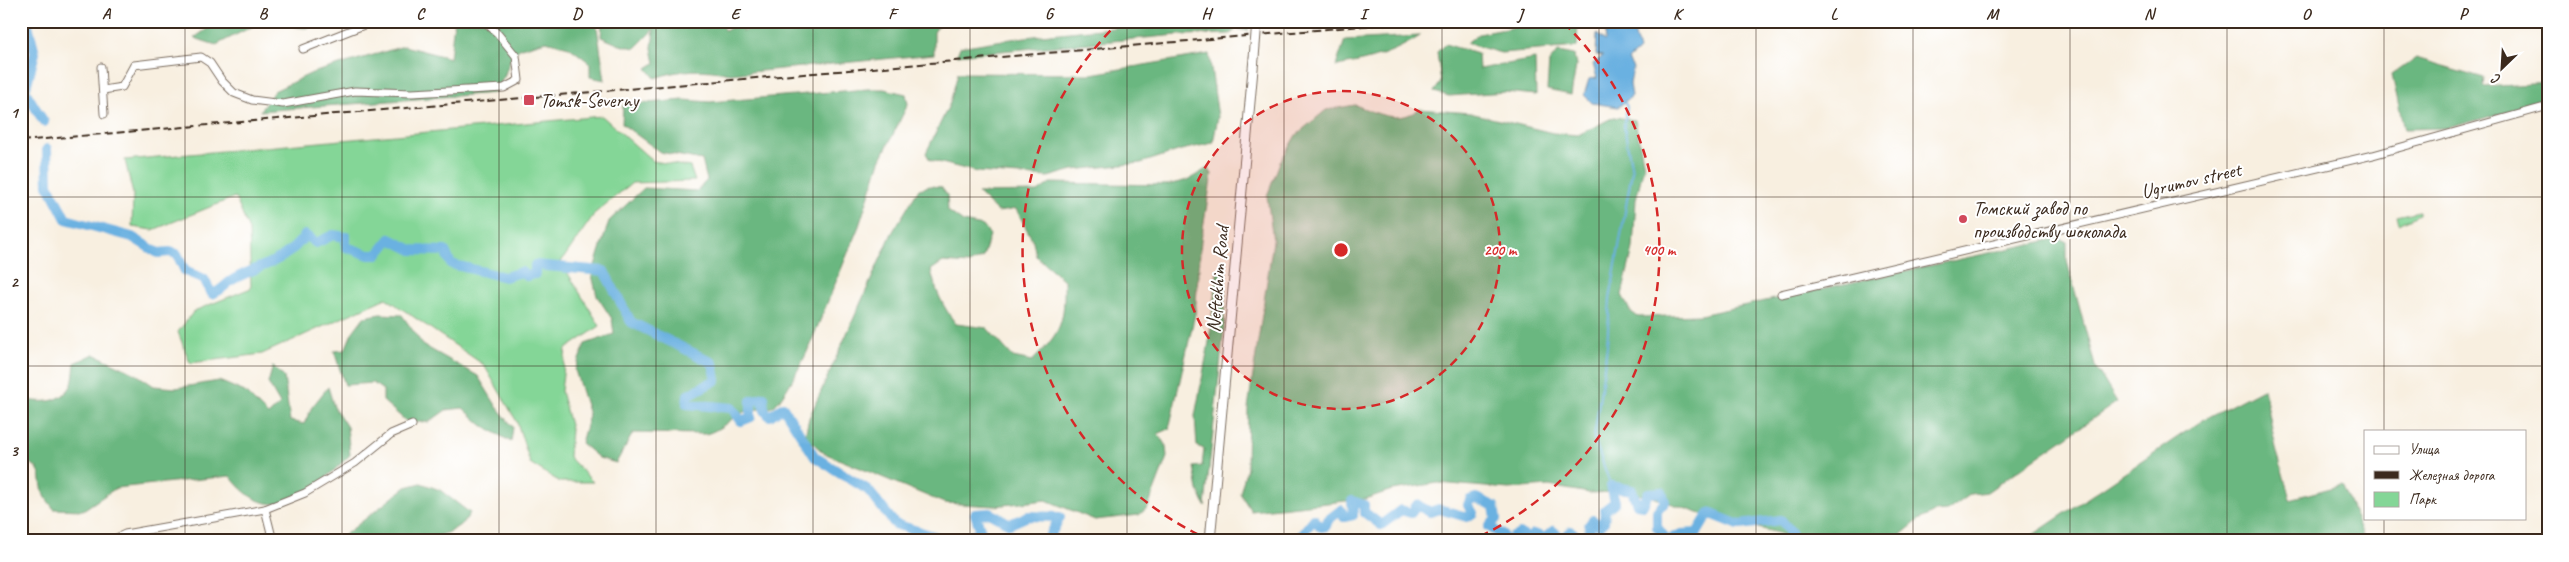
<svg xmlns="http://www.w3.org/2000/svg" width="2569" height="562" viewBox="0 0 2569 562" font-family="Caveat,sans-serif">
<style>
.green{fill:#84d697;stroke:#60805a}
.forest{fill:#6bb780;stroke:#53704f}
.water{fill:#6ab1e1;stroke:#526e80}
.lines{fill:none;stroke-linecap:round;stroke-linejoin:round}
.stream{stroke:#6ab1e1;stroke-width:2}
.river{stroke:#6ab1e1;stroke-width:10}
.minor-casing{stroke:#7d6f62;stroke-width:9}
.major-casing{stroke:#7d6f62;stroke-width:11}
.minor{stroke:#fff;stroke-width:7}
.major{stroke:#fff;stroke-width:9}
.rail{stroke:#3b2a1e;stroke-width:2;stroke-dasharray:8 4;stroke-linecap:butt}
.major-bridge-casing{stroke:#7d6f62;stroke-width:11;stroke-linecap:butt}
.major-bridge{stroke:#fff;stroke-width:9}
.grid{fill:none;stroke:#3b2a1e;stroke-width:1;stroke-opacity:0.55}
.ring{fill:none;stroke:#d62828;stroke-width:2.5;stroke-dasharray:9 6}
.poi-dot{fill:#d1495b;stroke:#fff;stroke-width:2}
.labels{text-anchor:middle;stroke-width:4;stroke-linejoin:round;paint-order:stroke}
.poi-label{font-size:20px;fill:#3b2a1e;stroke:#fff;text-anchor:start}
.street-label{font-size:20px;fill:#3b2a1e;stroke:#fff}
.centre{fill:#d62828;stroke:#fff;stroke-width:2.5}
.ring-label{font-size:15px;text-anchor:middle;font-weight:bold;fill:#d62828;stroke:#fff;stroke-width:4;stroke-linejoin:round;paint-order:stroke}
.neatline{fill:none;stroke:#3b2a1e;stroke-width:2}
.grid-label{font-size:16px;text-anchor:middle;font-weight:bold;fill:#3b2a1e}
</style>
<rect width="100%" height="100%" fill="#fff"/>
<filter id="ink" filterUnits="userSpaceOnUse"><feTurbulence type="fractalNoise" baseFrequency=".02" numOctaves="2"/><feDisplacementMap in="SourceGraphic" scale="10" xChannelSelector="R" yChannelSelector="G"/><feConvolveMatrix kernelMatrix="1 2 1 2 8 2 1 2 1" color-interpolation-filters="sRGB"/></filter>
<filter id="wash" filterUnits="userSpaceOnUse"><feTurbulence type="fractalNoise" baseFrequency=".0096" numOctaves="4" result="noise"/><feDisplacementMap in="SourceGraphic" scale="20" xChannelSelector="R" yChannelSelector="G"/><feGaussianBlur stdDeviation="1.12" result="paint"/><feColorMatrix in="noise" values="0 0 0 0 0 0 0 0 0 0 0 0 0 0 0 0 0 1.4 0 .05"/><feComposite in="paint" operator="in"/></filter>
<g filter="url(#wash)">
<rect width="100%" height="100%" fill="#f8efe0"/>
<g class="green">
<path d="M 602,116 L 653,161 L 690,167 L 695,181 L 632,183 L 595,213 L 561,262 L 600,326 L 566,349 L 561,391 L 571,429 L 569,457 L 593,482 L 560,482 L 530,463 L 517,422 L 484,365 L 386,298 L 262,354 L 190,363 L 178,332 L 194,311 L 251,288 L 249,230 L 235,197 L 153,230 L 132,227 L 133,194 L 125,160 Z"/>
<path d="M 2419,211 L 2419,214 L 2399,224 L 2397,216 Z"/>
</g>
<g class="forest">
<path d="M 210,21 L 263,21 L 216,45 L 194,38 L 213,25 Z"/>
<path d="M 272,21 L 322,21 C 305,36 290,22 272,21 Z"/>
<path d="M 454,21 L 596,21 L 605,80 L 590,77 L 590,63 L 569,47 L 546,41 L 521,48 L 512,55 L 504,77 L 494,93 L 260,111 L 274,91 L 312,73 L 404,46 L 450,58 Z"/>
<path d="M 602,21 L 719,21 L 725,31 L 743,21 L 742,32 L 763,21 L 960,21 L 939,25 L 934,32 L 934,54 L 730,74 C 704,68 680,69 655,78 L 647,68 L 655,63 L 652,48 L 654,29 L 635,48 L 620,45 L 601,37 Z"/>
<path d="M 1214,21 L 1249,21 L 1248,31 L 1237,29 L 1230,34 L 1178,35 L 957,55 L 960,47 C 1044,32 1129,26 1214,21 Z"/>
<path d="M 1547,21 L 1578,21 L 1577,47 L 1501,53 L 1466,43 L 1479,34 Z"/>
<path d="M 1420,36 C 1392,54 1368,61 1336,66 L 1345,40 Z"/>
<path d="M 1445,44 L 1478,54 L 1479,69 L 1535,59 L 1536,95 L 1505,92 L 1449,96 L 1434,92 L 1441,82 L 1437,52 Z"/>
<path d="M 1558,52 L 1574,55 L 1576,66 L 1571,95 L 1547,90 L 1549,62 Z"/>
<path d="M 1209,54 L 1218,117 L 1213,143 L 1181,150 L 1141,163 L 1073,170 L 1048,177 L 977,172 L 930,160 L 926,153 L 950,103 L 958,73 L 1091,74 Z"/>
<path d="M 2416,58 L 2484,78 L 2483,87 L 2548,83 L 2548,101 L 2448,128 L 2404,129 L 2392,75 Z"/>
<path d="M 868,89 L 884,89 L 906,94 L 908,104 L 880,161 L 859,226 L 807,352 C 802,363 784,397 775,405 C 767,412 755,407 746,411 C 731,418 721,430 706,434 L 633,433 L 616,463 L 599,458 L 581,443 L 589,415 L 575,370 L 585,344 L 614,334 L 612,319 L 597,296 L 592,275 L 609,221 L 644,188 L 697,191 L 707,180 L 702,160 L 660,152 L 622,124 L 623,105 L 684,100 L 710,102 Z"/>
<path d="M 1355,105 C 1377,113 1398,125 1419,109 L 1470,113 L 1553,133 L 1578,135 L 1614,117 L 1635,120 L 1644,166 L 1636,199 L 1633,248 L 1622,295 L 1630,311 L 1638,317 L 1700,315 L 2059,238 L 2067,242 L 2067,261 L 2095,366 L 2117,402 L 1987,492 L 1971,494 L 1947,511 L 1934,512 L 1919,520 L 1893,541 L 1799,541 L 1778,533 L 1698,513 L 1650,496 L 1617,492 L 1589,493 L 1549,486 L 1509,489 L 1438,483 L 1392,490 L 1365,499 L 1251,511 L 1240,493 L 1247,468 L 1248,408 L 1273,241 L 1267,196 L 1280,162 L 1296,135 L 1326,110 Z"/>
<path d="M 1208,168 L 1212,174 L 1201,240 L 1195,314 L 1169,429 L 1158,434 L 1166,446 L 1167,457 L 1148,507 L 1139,515 L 1095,520 L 1046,500 L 995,506 L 944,503 L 824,453 L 805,436 L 809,418 L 892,233 L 919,189 L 930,186 L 941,187 L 947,195 L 948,211 L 963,222 L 983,226 L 990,235 L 983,257 L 969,264 L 943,262 L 931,270 C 935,290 943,307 956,324 L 987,328 L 1013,357 L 1032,361 C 1062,332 1065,322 1064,280 L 1036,256 L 1033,241 L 1016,209 L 998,212 L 978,193 L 1038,192 L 1050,183 L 1167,185 L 1188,180 Z"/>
<path d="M 1226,271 L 1224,329 L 1205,506 L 1198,490 L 1194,467 L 1202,466 L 1204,449 L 1197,446 L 1195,416 L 1209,342 L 1217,272 Z"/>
<path d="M 380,314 L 402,315 L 423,345 L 478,376 L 497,407 L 513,427 L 511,442 L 482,425 L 463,408 L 446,410 L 429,422 L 407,422 L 383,401 L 383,390 L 373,383 L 345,385 L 334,351 L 345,350 L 352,333 L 364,317 Z"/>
<path d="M 94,354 L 136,374 L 154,386 L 176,388 L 219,381 L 245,392 L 268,415 L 280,404 L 268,383 L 273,366 L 284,377 L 290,421 L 304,424 L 312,407 L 328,387 L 334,407 L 347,427 L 350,455 C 312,492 272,532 230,476 L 116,488 L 83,510 L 54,509 C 51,505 47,500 45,496 C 36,476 49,471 21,458 L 21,398 C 38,403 60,405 71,386 C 74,381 74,369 75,363 Z"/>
<path d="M 2264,388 L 2276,448 L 2290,499 L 2342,485 L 2365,541 L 2024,541 L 2203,420 Z"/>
<path d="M 421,483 L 440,490 L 470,513 C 451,550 373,541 337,541 L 406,487 Z"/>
</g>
<path class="water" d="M 1617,21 L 1631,21 L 1639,50 L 1628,60 L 1633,68 L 1630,84 L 1632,96 L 1618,107 L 1592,103 L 1584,95 L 1589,79 L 1597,78 L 1593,64 L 1603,56 L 1596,55 L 1597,34 L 1605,41 L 1606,31 L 1603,27 Z"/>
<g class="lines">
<path class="stream" d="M 1611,486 L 1594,438 L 1607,346 L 1610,299 L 1632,171 L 1624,126 L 1627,107 L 1625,103"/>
<g class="river">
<path d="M 27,21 L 35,53 L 25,91 L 44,122"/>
<path d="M 47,149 L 48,185 L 66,219 L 132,237 L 158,253 L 170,252 L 177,254 L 185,271 L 204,279 L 212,294 C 222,291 225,284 234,279 C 262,264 286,262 305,235 L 316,243 L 333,235 L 346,237 L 346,247 L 369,255 L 377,255 L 390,239 L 412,250 L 445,251 L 451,264 L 505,277 L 521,272 L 527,276 L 535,274 L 535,265 L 604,271 L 631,322 L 713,363 L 716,380 L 688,395 L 687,404 L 732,408 L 741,421 L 751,417 L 751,401 L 764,397 C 763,405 763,411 770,416 L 783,407 L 815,457 L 868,490 L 895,524 L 940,538 L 942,541"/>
<path d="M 975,541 L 972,535 L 981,531 L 975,514 L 990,513 L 1010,524 L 1028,516 L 1060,517 L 1047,541"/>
<path d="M 1293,541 L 1292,539 L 1299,538 L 1314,519 L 1321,527 L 1326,526 L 1328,520 L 1341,510 L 1344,517 L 1353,515 L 1352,501 L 1364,505 L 1364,512 L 1381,525 L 1401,510 L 1411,513 L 1417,505 L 1430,512 L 1439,509 L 1467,517 L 1473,513 L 1468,505 L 1470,500 L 1476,498 L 1494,506 L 1496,519 L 1489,527 L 1503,535 L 1502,541"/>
<path d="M 1512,541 L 1513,537 L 1520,534 L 1529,538 L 1534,534 L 1545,538 L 1553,531 L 1563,539 L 1571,531 L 1581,540 L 1587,538 L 1590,534 L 1589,525 L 1593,520 L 1600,526 L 1604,522 L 1605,510 L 1615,502 L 1611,486 L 1632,490 L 1637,504 L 1643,505 L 1648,493 L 1662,492 L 1665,502 L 1657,511 L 1657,527 L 1667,540 L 1681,534 L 1697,533 L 1709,513 L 1739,525 L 1781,520 L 1791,532 L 1787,541"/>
</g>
</g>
</g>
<g filter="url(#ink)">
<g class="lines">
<g class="minor-casing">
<g id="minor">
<path d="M 303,49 L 374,21"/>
<path d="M 101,67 L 104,114"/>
<path d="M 103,90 L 122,87 L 134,65 L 201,57 L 210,63 L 222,81 L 234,93 L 252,100 L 283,104 L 355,91 L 412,93 L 504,88 L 519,80 L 516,56 L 498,34 L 484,21"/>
<path d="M 1781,294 L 2373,155 L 2548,106"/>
<path d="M 265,509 L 273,541"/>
<path d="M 110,541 L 125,534 L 265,509 L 305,493 L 355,463 L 391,434 L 412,425"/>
</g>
</g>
<g class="major-casing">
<path id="major" d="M 1210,541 L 1254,58"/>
</g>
<use href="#minor" class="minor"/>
<use href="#major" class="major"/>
<path class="rail" d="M 21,141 L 1421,21"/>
<g class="major-bridge-casing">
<path id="major-bridge" d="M 1254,58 L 1257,21"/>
</g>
<use href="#major-bridge" class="major-bridge"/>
</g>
</g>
<path class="grid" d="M 185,21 L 185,541M 342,21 L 342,541M 499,21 L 499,541M 656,21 L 656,541M 813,21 L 813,541M 970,21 L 970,541M 1127,21 L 1127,541M 1284,21 L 1284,541M 1442,21 L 1442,541M 1599,21 L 1599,541M 1756,21 L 1756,541M 1913,21 L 1913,541M 2070,21 L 2070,541M 2227,21 L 2227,541M 2384,21 L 2384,431M 21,197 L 2548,197M 21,366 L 2548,366M 2384,518 L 2384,541"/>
<circle cx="1341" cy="250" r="159" fill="#d62828" fill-opacity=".12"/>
<g class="ring">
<circle cx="1341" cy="250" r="159"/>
<path d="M1212 541A318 318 0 0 1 1118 23M1564 23A318 318 0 0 1 1470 541"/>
</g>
<g class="poi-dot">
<rect x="523" y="94" width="12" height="12" rx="2.5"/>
<circle cx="1963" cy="219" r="5"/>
</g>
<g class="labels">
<g class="poi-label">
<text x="540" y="107">Tomsk-Severny</text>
<text x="1973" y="215">Томский завод по<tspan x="1973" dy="23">производству шоколада</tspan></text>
</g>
<g class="street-label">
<text transform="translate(2191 180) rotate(-13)" y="7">Ugrumov street</text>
<text transform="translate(1217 279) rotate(-85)" y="7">Neftekhim Road</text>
</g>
</g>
<circle cx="1341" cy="250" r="8" class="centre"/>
<g class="ring-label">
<text x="1500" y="255">200 m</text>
<text x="1659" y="255">400 m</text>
</g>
<rect width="2569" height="562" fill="none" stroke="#fff" stroke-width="55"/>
<rect x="2364" y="430" width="162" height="90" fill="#ffffff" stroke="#b1aaa5"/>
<rect x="2374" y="446" width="25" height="8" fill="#ffffff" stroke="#b1aaa5"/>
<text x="2409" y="454" font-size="15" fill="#3b2a1e">Улица</text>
<rect x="2374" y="471" width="25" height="8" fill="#3b2a1e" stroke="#b1aaa5"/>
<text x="2409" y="480" font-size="15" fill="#3b2a1e">Железная дорога</text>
<rect x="2374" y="492" width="25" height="15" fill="#84d697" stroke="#b1aaa5"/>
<text x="2409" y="504" font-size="15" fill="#3b2a1e">Парк</text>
<g transform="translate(2502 68) rotate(205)" stroke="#ffffff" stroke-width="4" paint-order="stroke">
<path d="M0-4L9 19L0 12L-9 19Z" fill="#3b2a1e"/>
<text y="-8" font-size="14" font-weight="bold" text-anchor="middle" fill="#3b2a1e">С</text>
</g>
<rect x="28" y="28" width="2514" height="506" class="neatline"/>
<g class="grid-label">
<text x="106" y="19">A</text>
<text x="263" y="19">B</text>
<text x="420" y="19">C</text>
<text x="577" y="19">D</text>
<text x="735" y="19">E</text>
<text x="892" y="19">F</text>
<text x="1049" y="19">G</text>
<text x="1206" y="19">H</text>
<text x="1363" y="19">I</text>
<text x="1520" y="19">J</text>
<text x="1677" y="19">K</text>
<text x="1834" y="19">L</text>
<text x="1992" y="19">M</text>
<text x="2149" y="19">N</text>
<text x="2306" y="19">O</text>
<text x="2463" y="19">P</text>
<text x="14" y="118">1</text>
<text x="14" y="287">2</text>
<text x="14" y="456">3</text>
</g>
</svg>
